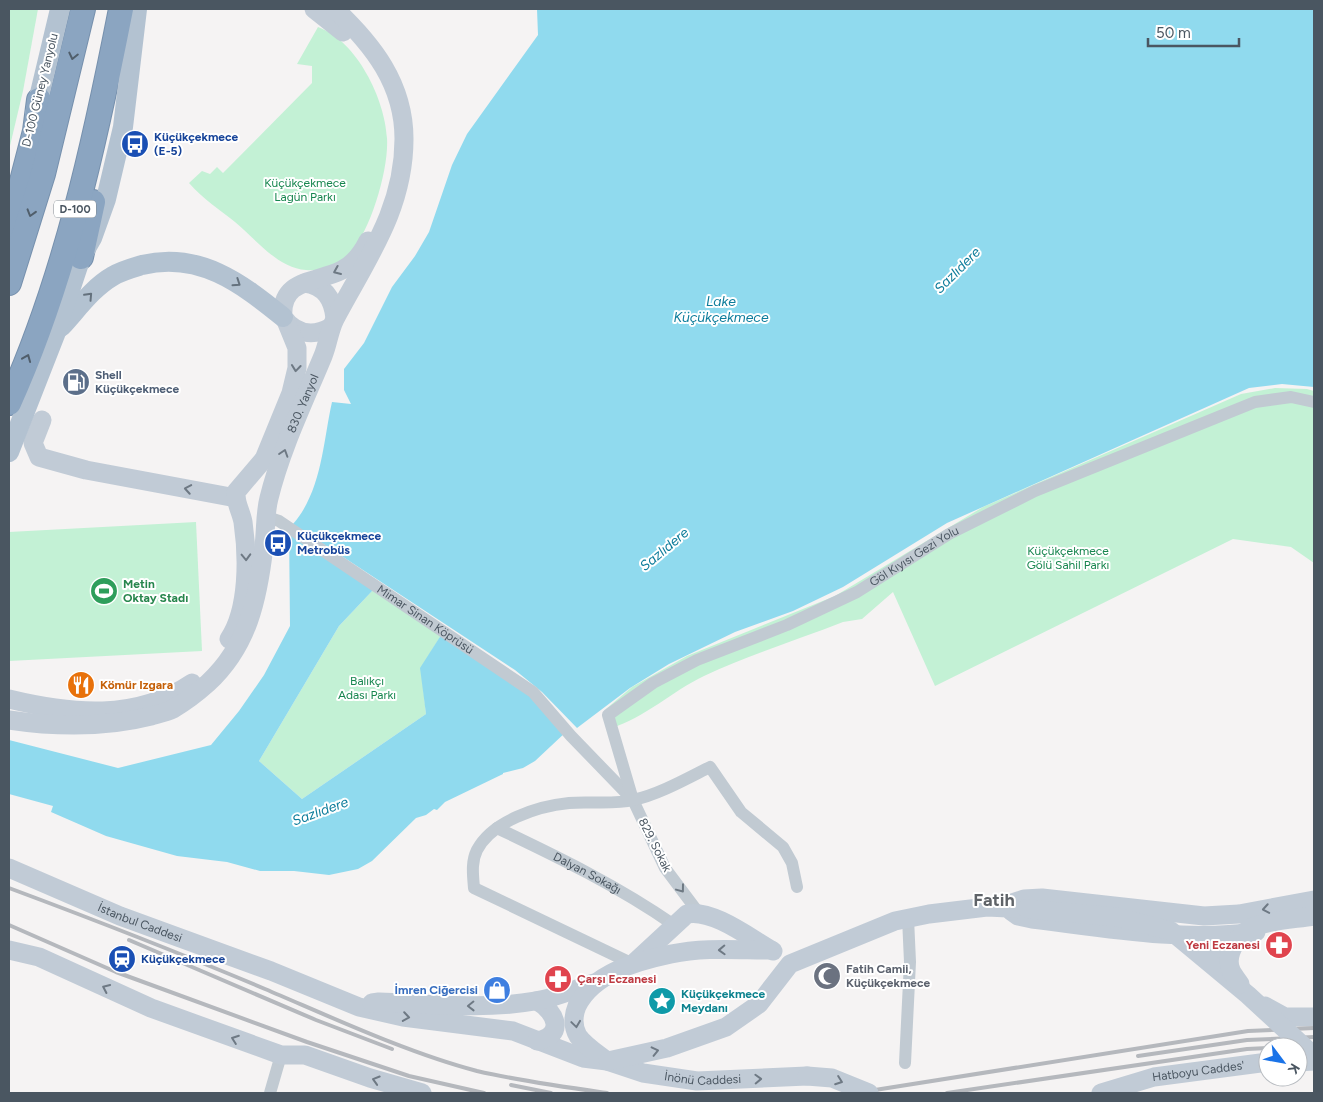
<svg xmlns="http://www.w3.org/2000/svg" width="1323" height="1102" viewBox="0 0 1323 1102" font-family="Figtree,sans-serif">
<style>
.green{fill:#c3f1d5}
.water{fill:#90daee}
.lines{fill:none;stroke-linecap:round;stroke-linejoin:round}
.highway-casing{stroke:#7690ad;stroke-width:26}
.street{stroke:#c1cad2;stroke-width:12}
.secondary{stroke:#c1cbd6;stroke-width:19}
.primary{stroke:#b3c2d1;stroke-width:20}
.highway{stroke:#8ba5c1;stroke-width:24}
.rail{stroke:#b5b8bd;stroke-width:4}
.secondary-bridge{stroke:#c1cbd6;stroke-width:19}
.oneway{stroke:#505e6b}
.oneway2{stroke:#6e7984}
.oneway3{stroke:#64717d}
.oneway4{stroke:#6e7983}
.labels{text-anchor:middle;stroke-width:4;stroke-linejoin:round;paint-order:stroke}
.shield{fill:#fff;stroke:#808990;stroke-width:1}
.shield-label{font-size:11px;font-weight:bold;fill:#4a5661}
.street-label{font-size:12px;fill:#4a5661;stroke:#fff}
.transit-label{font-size:12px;font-weight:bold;fill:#164399;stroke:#fff;text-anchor:start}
.park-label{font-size:12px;fill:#17864f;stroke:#fff}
.service-label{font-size:12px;font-weight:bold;fill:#4e5e75;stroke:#fff;text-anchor:start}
.leisure-label{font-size:12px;font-weight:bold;fill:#27864d;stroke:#fff;text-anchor:start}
.food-label{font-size:12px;font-weight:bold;fill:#c56008;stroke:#fff;text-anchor:start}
.health-label{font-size:12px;font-weight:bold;fill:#be3a42;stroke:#fff;text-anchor:end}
.worship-label{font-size:12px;font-weight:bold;fill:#5b616d;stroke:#fff;text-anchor:start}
.shop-label{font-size:12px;font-weight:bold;fill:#366cbe;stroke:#fff;text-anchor:end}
.culture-label{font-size:12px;font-weight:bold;fill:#0d838f;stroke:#fff;text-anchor:start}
.water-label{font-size:14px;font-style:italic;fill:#0c7c9b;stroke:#fff}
.district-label{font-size:18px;font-weight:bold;fill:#5f6368;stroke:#fff}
</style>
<rect width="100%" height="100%" fill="#f5f3f3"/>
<g class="green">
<path d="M 9,9 L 38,9 L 23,91 L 9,150 Z"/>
<path d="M 318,27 C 357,41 385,99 387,138 C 389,169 371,229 351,252 C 341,263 322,272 306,270 C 277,268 256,239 235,222 C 219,209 203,199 189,183 L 202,171 L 210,174 L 217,167 L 223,173 L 312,83 L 312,66 L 297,64 Z"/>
<path d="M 1275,388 L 1307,389 L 1314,391 L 1314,563 L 1291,547 L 1233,539 L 935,686 L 893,592 L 862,619 L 843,622 C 797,640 749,655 704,676 C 672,691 645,718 611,728 L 606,709 L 632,687 L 687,656 L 835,596 L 983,507 L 1241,394 Z"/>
<path d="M 196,522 L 202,651 L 9,661 L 9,532 Z"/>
<path d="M 374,589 L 443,632 L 421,668 L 426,714 L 302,799 L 259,761 L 339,626 Z"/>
</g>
<g class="water">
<path d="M 537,9 L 1314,9 L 1314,387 L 1282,384 L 1249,388 L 947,523 L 843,587 L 793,611 L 735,632 L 669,664 L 630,688 L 577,728 L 542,692 L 515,670 L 293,524 C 322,491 323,442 332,402 L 351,404 L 344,390 L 344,369 L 364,343 L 392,287 L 415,256 L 429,232 L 452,165 L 467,134 L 538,35 Z"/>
<path d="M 289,527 L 374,589 L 339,626 L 259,761 L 302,799 L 426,714 L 420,668 L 443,632 L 533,692 L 567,731 L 535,761 L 523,768 L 503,773 L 503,774 L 445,802 L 437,810 L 434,809 L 426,815 L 416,818 L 372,861 L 358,869 L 329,875 L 294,871 L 260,871 L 227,862 L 177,856 L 106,836 L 51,812 L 53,806 L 9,794 L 9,740 L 118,768 L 211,745 L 239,711 L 264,675 L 290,626 Z"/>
</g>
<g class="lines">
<g class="highway-casing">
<g id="highway">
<path d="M 9,231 L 35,131 L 39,100"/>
<path d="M 81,257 L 93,202"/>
<path d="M 9,283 L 43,174 L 83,9"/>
<path d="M 9,403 C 65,279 95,142 121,9"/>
</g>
</g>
<g class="street">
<path id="s1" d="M 267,517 L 279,521 L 533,692 L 571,736 L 631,798"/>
<path id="s2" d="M 497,828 C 558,857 618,886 674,925"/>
<path id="s3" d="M 698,912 L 665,868 L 633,800 L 608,715 L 653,683 L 697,660 L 787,625 L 857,592 L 949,534 L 1035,491 L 1255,402 L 1291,397 L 1314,402"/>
<path d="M 633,964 L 474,888 C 473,875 471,862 477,850 C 492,821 538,806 569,803 C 589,801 613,805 633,800 C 658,795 688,778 710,767 L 741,812 L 783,847 L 792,863 L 797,887"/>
<path d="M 905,1063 L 910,962 L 908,918"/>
<path d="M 270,1093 L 281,1055"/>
</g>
<g class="secondary">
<path d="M 314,9 L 343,32"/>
<path d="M 305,283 C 325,286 333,299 335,318"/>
<path d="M 331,327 C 313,337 295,334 283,317 C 280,278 317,283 342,270 C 354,264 362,253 368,241"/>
<path d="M 42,420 L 33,443 L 39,457 L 86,470 L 236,498"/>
<path d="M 229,639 C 249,609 248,556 243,522 C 241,511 235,503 236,492 L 264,459 L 291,393 L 297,368 L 297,348 L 286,321"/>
<path d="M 9,699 C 71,714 136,721 192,683"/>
<path id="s4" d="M 9,720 C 56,727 104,728 151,716 C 158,714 167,712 173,709 C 185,702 198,692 208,683 C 248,646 258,599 264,546 C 266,530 265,513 269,498 C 281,449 304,402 323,356 C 328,344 329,331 335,319 C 366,260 404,210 404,139 C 404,84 373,45 335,9"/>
<path id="s5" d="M 9,868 L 120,916 L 271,971 L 359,1007 L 403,1017 L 513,1031 L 583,1058 L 607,1061 L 643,1073 L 697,1081 L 807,1076"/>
<path d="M 1012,903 L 1024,899 L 1042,898 L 1204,916 L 1239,914 L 1314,900"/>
<path d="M 1011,911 L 1018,916 L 1032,919 C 1105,928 1182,942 1256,932"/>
<path d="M 9,950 L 39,957 L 151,1008 L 281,1055 L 305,1055 L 370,1078 L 422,1093"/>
<path d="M 634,963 L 687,914 C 713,909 750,938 773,951"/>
<path d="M 1225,972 L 1219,954 L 1219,946 L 1229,935"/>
<path d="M 537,1001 C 557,1012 565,1036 537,1041"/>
<path d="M 372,1003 L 379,1002 C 431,1004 484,1010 535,1001 C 555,998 575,989 594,983"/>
<path d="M 1265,1006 L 1285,1017 L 1314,1017"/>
<path d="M 607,1061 C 598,1054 585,1046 578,1036 C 573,1027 573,1016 577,1006 C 593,973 638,961 671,954 C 704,947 738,950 771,950"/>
<path d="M 608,1061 L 667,1048 L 726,1027 L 759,1004 L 790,964 L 895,921 L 929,914 L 987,907 L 1027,909"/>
<path d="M 1298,1062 L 1314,1061"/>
<path id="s6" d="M 1101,1093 L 1154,1077 L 1268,1062"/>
</g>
<g class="primary">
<path d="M 35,114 L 60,9"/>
<path d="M 61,327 C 77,310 92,288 113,276 C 121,271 132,268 142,265 C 199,251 241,283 283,317"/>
<path d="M 9,452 L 56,332 L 81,257 L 92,238 L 106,199 L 123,127 L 137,9"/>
</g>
<use href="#highway" class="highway"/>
<g class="rail">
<path d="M 9,888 C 95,920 180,953 265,989 C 331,1017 408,1053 477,1071 C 520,1081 564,1087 607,1093"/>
<path d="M 9,925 L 116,972 L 307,1042 L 409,1076 L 484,1093"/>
<path d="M 129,940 L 316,1020 L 392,1049"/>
<path d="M 1284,1047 L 1314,1046"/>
<path d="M 1138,1056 L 1247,1040 L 1314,1037"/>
<path d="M 511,1085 L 551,1093"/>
<path d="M 856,1093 L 1248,1031 L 1314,1028"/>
<path d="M 947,1093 L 1247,1049 L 1268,1048"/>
</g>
<g class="secondary-bridge">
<path d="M 1027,909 L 1117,917 L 1171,931 L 1248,995 L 1314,1056"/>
<path d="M 1240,984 C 1237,979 1233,975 1231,970 C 1224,954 1240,931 1255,926 C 1274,920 1295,919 1314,916"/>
<path d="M 807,1076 L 832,1078 L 869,1093"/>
</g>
</g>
<defs><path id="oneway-chevron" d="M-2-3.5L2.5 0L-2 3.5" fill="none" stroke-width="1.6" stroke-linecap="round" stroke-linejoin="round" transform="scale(1.25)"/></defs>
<g class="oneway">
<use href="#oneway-chevron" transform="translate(73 56) rotate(103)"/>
<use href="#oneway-chevron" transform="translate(31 213) rotate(107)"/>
<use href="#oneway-chevron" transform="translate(27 358) rotate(-68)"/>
</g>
<g class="oneway2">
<use href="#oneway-chevron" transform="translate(337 271) rotate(157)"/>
<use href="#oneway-chevron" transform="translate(296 368) rotate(96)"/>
<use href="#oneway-chevron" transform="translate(284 453) rotate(-72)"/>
<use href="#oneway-chevron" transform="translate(188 489) rotate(-170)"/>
<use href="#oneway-chevron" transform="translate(246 557) rotate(88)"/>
<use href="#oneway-chevron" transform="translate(1266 909) rotate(170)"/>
<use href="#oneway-chevron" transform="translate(722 950) rotate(178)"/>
<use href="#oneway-chevron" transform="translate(106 988) rotate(-155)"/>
<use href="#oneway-chevron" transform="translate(471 1006) rotate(179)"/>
<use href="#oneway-chevron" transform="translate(406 1017) rotate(9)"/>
<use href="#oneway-chevron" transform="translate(576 1024) rotate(82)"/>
<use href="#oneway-chevron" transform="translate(235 1039) rotate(-160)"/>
<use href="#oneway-chevron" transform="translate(655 1051) rotate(-13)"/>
<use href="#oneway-chevron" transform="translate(758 1079) rotate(-2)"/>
<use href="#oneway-chevron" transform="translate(376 1080) rotate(-163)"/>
<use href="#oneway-chevron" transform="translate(839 1081) rotate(20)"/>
</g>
<g class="oneway3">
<use href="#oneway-chevron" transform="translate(237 283) rotate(34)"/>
<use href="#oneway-chevron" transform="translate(89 296) rotate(-47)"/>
</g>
<use class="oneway4" href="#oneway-chevron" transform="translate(681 889) rotate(53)"/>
<defs>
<g id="bus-disc" transform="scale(1.4375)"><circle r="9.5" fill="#1a4fb4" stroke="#fff"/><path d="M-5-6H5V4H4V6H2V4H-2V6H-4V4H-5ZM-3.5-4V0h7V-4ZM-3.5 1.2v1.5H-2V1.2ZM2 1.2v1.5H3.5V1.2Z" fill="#fff"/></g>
<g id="fuel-disc" transform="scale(1.4375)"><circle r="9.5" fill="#5c6f8a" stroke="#fff"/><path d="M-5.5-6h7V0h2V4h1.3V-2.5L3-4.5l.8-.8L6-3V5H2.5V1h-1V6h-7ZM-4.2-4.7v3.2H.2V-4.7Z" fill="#fff"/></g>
<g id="stadium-disc" transform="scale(1.4375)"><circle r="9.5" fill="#2e9e5b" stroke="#fff"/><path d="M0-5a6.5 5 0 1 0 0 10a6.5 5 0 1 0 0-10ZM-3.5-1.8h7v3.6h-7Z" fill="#fff"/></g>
<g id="restaurant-disc" transform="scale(1.4375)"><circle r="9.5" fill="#e8710a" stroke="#fff"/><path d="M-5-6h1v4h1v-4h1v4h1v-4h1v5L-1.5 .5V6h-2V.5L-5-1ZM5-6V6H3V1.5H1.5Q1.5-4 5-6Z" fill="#fff"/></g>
<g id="pharmacy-disc" transform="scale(1.4375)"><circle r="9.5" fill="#e0444e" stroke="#fff"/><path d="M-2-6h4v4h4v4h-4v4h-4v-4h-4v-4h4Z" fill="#fff"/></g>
<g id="station-disc" transform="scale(1.4375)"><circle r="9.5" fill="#1a4fb4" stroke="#fff"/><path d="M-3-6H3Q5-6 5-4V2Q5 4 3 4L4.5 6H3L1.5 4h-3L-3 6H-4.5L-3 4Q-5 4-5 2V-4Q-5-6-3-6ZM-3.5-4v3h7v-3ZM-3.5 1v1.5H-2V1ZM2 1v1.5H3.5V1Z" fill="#fff"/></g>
<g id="mosque-disc" transform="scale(1.4375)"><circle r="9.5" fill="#6b7280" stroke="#fff"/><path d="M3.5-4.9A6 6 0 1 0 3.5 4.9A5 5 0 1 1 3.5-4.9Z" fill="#fff"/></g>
<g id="shop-disc" transform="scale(1.4375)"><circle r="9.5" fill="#3f7fe0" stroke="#fff"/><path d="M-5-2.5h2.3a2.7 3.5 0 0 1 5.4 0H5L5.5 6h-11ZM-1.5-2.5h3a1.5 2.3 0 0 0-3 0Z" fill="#fff"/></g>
<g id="sight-disc" transform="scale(1.4375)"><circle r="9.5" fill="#0f9aa8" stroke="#fff"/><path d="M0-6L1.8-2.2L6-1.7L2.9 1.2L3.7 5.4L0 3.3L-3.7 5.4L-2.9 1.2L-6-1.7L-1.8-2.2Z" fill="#fff"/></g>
</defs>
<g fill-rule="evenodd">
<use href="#bus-disc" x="135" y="144"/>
<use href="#fuel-disc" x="76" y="382"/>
<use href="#bus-disc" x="278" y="543"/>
<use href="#stadium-disc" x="104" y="591"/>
<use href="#restaurant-disc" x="81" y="685"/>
<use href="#pharmacy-disc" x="1279" y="945"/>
<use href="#station-disc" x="122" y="959"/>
<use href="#mosque-disc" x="827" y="976"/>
<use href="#pharmacy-disc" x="558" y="979"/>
<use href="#shop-disc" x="497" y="990"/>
<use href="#sight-disc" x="662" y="1001"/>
</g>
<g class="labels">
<rect class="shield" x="54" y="200.5" width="42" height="17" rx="4"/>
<g class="shield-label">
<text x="75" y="213">D-100</text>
</g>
<g class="street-label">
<text transform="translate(40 90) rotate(-76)" y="4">D-100 Güney Yanyolu</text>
<text dy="4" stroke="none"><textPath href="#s4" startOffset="510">830. Yanyol</textPath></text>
<text dy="4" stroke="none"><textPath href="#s3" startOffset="565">Göl Kıyısı Gezi Yolu</textPath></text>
<text dy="4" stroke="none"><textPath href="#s1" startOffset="189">Mimar Sinan Köprüsü</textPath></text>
<text transform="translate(655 845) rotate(63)" y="4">829. Sokak</text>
<text dy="4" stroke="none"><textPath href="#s2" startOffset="101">Dalyan Sokağı</textPath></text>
<text dy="4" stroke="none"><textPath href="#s5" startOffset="142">İstanbul Caddesi</textPath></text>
<text dy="4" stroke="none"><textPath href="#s6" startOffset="100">Hatboyu Caddes'</textPath></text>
<text dy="4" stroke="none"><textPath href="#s5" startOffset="730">İnönü Caddesi</textPath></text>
</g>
<g class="transit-label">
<text x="154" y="141">Küçükçekmece<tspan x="154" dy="14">(E-5)</tspan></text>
<text x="297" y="540">Küçükçekmece<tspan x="297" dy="14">Metrobüs</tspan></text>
<text x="141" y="963">Küçükçekmece</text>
</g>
<g class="park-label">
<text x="305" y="187">Küçükçekmece<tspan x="305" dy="14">Lagün Parkı</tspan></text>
<text x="1068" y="555">Küçükçekmece<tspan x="1068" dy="14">Gölü Sahil Parkı</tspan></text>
<text x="367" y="685">Balıkçı<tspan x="367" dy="14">Adası Parkı</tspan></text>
</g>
<g class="service-label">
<text x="95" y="379">Shell<tspan x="95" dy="14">Küçükçekmece</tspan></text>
</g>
<g class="leisure-label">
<text x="123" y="588">Metin<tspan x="123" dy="14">Oktay Stadı</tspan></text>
</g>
<g class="food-label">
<text x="100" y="689">Kömür Izgara</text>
</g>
<g class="health-label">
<text x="1260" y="949">Yeni Eczanesi</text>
<text x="577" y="983" text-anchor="start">Çarşı Eczanesi</text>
</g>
<g class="worship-label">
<text x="846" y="973">Fatih Camii,<tspan x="846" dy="14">Küçükçekmece</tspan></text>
</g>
<g class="shop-label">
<text x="478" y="994">İmren Ciğercisi</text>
</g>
<g class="culture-label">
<text x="681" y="998">Küçükçekmece<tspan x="681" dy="14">Meydanı</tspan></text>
</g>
<g class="water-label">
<text transform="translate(957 270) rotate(-45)" y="5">Sazlıdere</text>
<text x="721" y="306">Lake<tspan x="721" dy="16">Küçükçekmece</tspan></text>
<text transform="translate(664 549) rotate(-40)" y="5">Sazlıdere</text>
<text transform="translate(320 811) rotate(-20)" y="5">Sazlıdere</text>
</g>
<g class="district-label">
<text x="994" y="906">Fatih</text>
</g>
</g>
<rect width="1323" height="1102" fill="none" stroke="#4a5661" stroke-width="20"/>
<g transform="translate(1283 1062) rotate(122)"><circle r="24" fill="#ffffff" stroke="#b7bbc0"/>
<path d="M0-4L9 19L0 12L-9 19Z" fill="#1a73e8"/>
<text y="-8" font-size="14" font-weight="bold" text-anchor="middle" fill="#4a5661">K</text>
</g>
<path d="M1148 38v8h91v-8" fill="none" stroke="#4a5661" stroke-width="2.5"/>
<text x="1156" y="38" font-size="15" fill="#4a5661" stroke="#ffffff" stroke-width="4" paint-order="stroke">50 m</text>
</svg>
